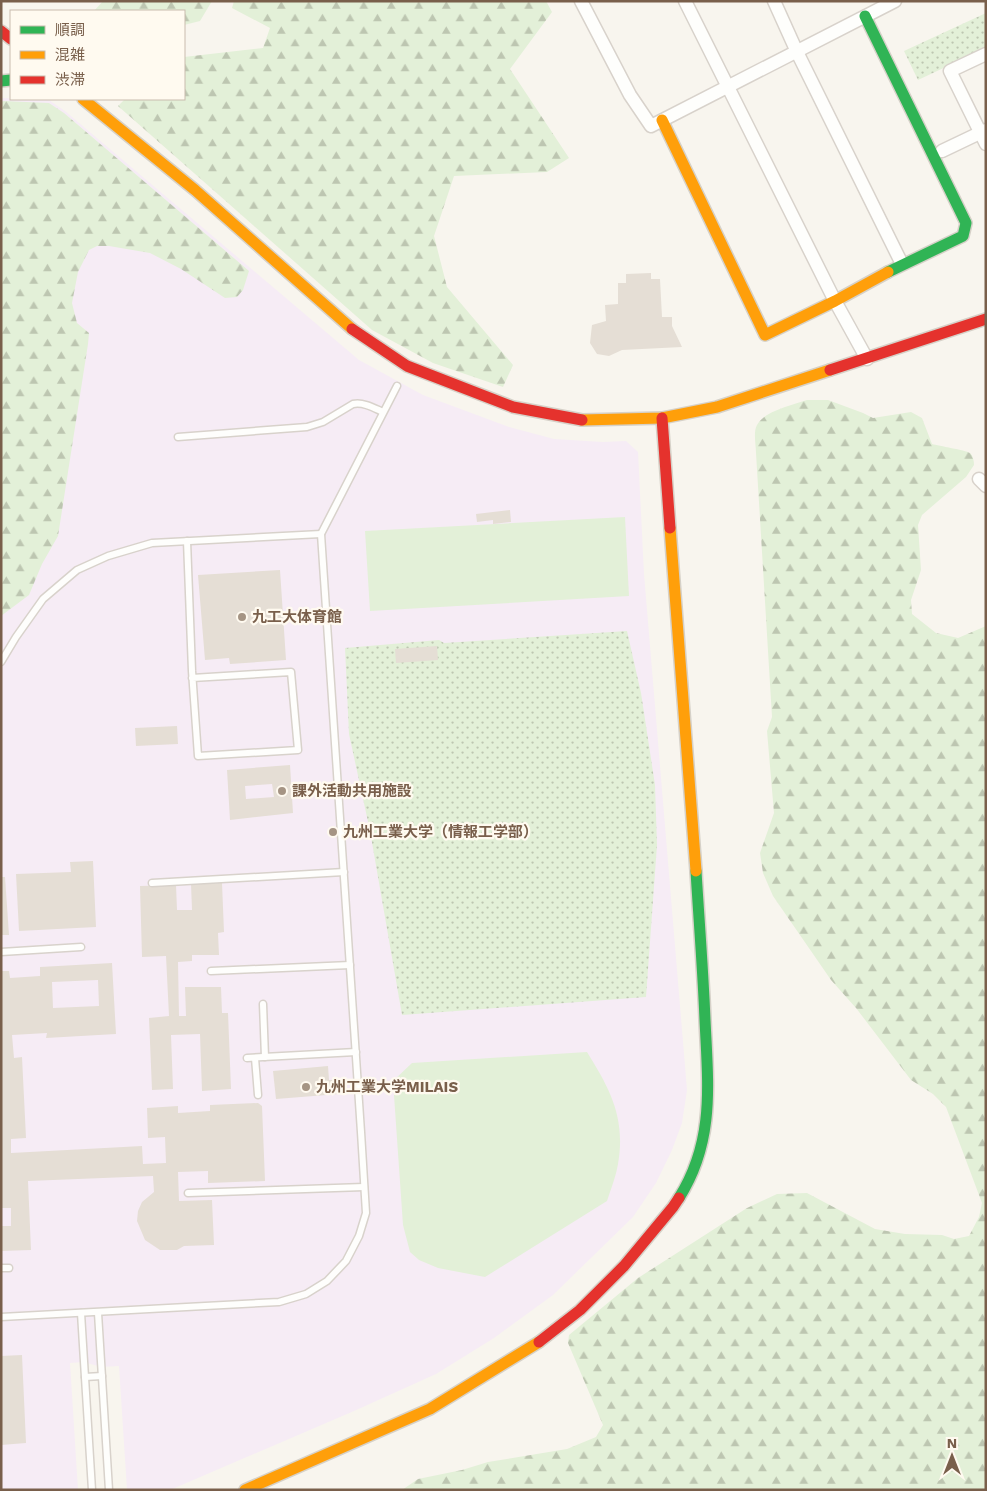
<svg xmlns="http://www.w3.org/2000/svg" width="987" height="1491" viewBox="0 0 987 1491" font-family="'Work Sans','Noto Sans JP',sans-serif">
<style>
.education{fill:#f6ecf5}
.grass{fill:#e3f0d8}
.forest{fill:url(#forest-firs)}
.park{fill:url(#park-dots)}
.building{fill:#e5ded5;fill-rule:evenodd}
.lines{fill:none;stroke-linecap:round;stroke-linejoin:round}
.lane-casing{stroke:#d8d2cb;stroke-width:9}
.street-casing{stroke:#d8d2cb;stroke-width:15}
.fast-casing{stroke:#d6d1c8;stroke-width:14}
.slow-casing{stroke:#d6d1c8;stroke-width:14}
.jam-casing{stroke:#d6d1c8;stroke-width:14}
.lane{stroke:#fefefc;stroke-width:6}
.street{stroke:#fefefc;stroke-width:12}
.fast{stroke:#30b455;stroke-width:11}
.slow{stroke:#ff9f0a;stroke-width:11}
.jam{stroke:#e5322d;stroke-width:11}
.poi-dot{fill:#a59484;stroke:#fffaf0;stroke-width:2}
.labels{text-anchor:middle;stroke-width:4.5;stroke-linejoin:round;paint-order:stroke}
.poi-label{font-size:15px;font-weight:bold;fill:#795f4b;stroke:#fffaf0;text-anchor:start}
</style>
<defs>
<pattern id="forest-firs" width="22" height="20" patternUnits="userSpaceOnUse" patternTransform="scale(1.25)"><rect width="22" height="20" fill="#e3f0d8"/><path d="M5 1l3.5 6h-7zM16 11l3.5 6h-7z" fill="#bdc6b1"/></pattern>
<pattern id="park-dots" width="8" height="8" patternUnits="userSpaceOnUse" patternTransform="scale(1.25)"><rect width="8" height="8" fill="#e3f0d8"/><path d="M2 2h.1M6 6h.1" fill="none" stroke="#bdc6b1" stroke-width="1.8" stroke-linecap="round"/></pattern>
</defs>
<rect width="100%" height="100%" fill="#f8f5ee"/>
<path class="education" d="M 3,98 L 49,100 L 65,111 L 359,360 L 423,395 L 509,427 L 554,439 L 603,442 L 626,441 L 638,452 L 644,574 L 687,1090 L 682,1123 L 672,1150 L 656,1183 L 633,1217 L 553,1295 L 494,1338 L 436,1374 L 354,1411 L 170,1490 L 127,1490 L 119,1366 L 101,1367 L 84,1362 L 70,1363 L 78,1490 L 1,1490 L 1,99 Z"/>
<g class="grass">
<path d="M 625,517 L 629,596 L 370,611 L 365,531 Z"/>
<path d="M 587,1052 C 610,1089 626,1118 618,1164 C 616,1176 611,1189 607,1201 L 485,1277 L 438,1268 L 419,1260 L 410,1252 L 403,1225 L 393,1081 L 412,1063 Z"/>
</g>
<g class="forest">
<path d="M 103,1 L 212,1 L 200,21 L 184,25 L 184,11 L 94,11 Z"/>
<path d="M 234,1 L 546,1 L 552,12 L 510,69 L 569,158 L 547,172 L 454,176 L 434,236 L 447,287 L 513,365 L 503,387 L 433,363 L 372,330 L 118,106 L 125,99 L 184,99 L 184,57 L 263,48 L 270,28 L 232,8 Z"/>
<path d="M 4,101 L 49,103 L 64,113 L 249,271 L 243,290 L 237,297 L 225,298 L 181,269 L 150,253 L 109,246 L 97,246 L 89,250 L 78,272 L 72,303 L 77,323 L 89,333 L 88,344 L 58,536 L 42,564 L 29,595 L 1,616 L 1,102 Z"/>
<path d="M 807,400 L 828,400 L 863,413 L 873,418 L 911,412 L 922,418 L 932,444 C 939,446 965,450 970,453 C 973,456 974,461 974,465 L 966,477 L 922,515 L 918,525 L 921,570 L 911,600 L 912,614 L 936,633 L 958,638 L 986,626 L 986,1490 L 402,1490 L 418,1479 L 462,1470 L 488,1462 L 567,1449 L 596,1437 L 603,1425 L 568,1343 L 569,1335 L 638,1278 L 747,1208 L 777,1194 L 807,1193 L 875,1229 L 905,1234 L 942,1235 L 954,1239 L 969,1236 L 979,1217 L 982,1203 L 946,1107 L 933,1094 L 911,1080 L 856,1008 L 831,980 L 773,896 L 763,873 L 760,853 L 774,813 L 767,731 L 772,717 L 756,453 C 756,445 753,432 757,425 C 764,411 793,405 807,400 Z"/>
</g>
<g class="park">
<path d="M 986,13 L 986,48 L 918,80 L 904,51 Z"/>
<path d="M 627,631 L 641,693 L 655,785 L 657,845 L 646,997 L 402,1015 L 370,831 L 349,734 L 345,648 L 439,640 L 444,643 Z"/>
</g>
<g class="building">
<path d="M 651,273 L 651,279 L 660,279 L 662,317 L 672,317 L 672,326 L 682,347 L 622,350 L 609,356 L 597,354 L 590,343 L 592,325 L 606,321 L 605,305 L 618,304 L 618,283 L 626,283 L 626,274 Z"/>
<path d="M 510,510 L 511,522 L 493,524 L 493,520 L 477,522 L 476,514 Z"/>
<path d="M 280,570 L 286,660 L 230,664 L 229,658 L 205,660 L 198,575 Z"/>
<path d="M 437,646 L 438,660 L 396,663 L 395,649 Z"/>
<path d="M 177,726 L 178,744 L 136,746 L 135,728 Z"/>
<path d="M 290,765 L 293,813 L 230,820 L 227,770 ZM 272,784 L 274,797 L 246,799 L 245,786 Z"/>
<path d="M 93,861 L 96,927 L 19,931 L 16,874 L 71,872 L 70,862 Z"/>
<path d="M 1,877 L 5,877 L 9,935 L 1,935 Z"/>
<path d="M 222,883 L 224,932 L 218,933 L 219,955 L 192,955 L 192,961 L 178,962 L 179,1016 L 186,1016 L 185,987 L 221,987 L 222,1013 L 228,1013 L 231,1089 L 202,1091 L 200,1034 L 171,1035 L 173,1089 L 152,1090 L 149,1018 L 169,1016 L 166,956 L 142,957 L 140,886 L 176,885 L 177,910 L 192,910 L 191,884 Z"/>
<path d="M 112,963 L 116,1034 L 46,1038 L 47,1033 L 12,1035 L 14,1058 L 22,1057 L 26,1138 L 11,1139 L 11,1153 L 142,1146 L 143,1164 L 166,1163 L 165,1137 L 148,1138 L 147,1108 L 178,1106 L 178,1113 L 210,1111 L 210,1105 L 258,1103 L 262,1106 L 265,1181 L 208,1183 L 208,1171 L 178,1172 L 179,1201 L 212,1200 L 214,1245 L 184,1246 L 177,1250 L 160,1250 L 145,1240 L 137,1221 L 138,1211 L 142,1202 L 154,1192 L 153,1176 L 28,1181 L 31,1250 L 1,1251 L 1,1226 L 11,1226 L 11,1208 L 1,1208 L 1,971 L 9,971 L 10,978 L 40,976 L 40,967 ZM 98,980 L 99,1006 L 53,1008 L 52,982 Z"/>
<path d="M 328,1066 L 329,1080 L 337,1080 L 339,1094 L 276,1099 L 273,1071 Z"/>
<path d="M 22,1355 L 26,1443 L 1,1445 L 1,1356 Z"/>
</g>
<g class="lines">
<g class="lane-casing">
<g id="lane">
<path d="M 178,437 L 307,427 L 323,422 L 353,404 C 364,402 374,408 383,412"/>
<path d="M 187,541 L 192,671 L 198,756 L 298,750 L 291,672 L 192,678"/>
<path d="M 1,662 L 16,637 L 43,599 L 77,570 L 108,556 L 152,543 L 321,534"/>
<path d="M 152,883 L 344,872"/>
<path d="M 1,952 L 81,947"/>
<path d="M 211,971 L 350,965"/>
<path d="M 263,1004 L 265,1057"/>
<path d="M 247,1058 L 356,1052"/>
<path d="M 255,1058 L 258,1095"/>
<path d="M 188,1193 L 364,1187"/>
<path d="M 1,1268 L 9,1268"/>
<path d="M 81,1313 L 92,1490"/>
<path d="M 98,1313 L 109,1490"/>
<path d="M 1,1317 L 279,1302 L 306,1294 L 327,1281 L 346,1261 L 359,1236 L 366,1213 L 361,1132 L 321,534 L 397,386"/>
<path d="M 85,1377 L 102,1376"/>
</g>
</g>
<g class="street-casing">
<g id="street">
<path d="M 581,1 L 630,95 L 651,126 L 895,1"/>
<path d="M 685,1 L 835,301 L 867,359"/>
<path d="M 774,1 L 797,52 L 902,264"/>
<path d="M 986,54 L 950,71 L 986,144"/>
<path d="M 942,151 L 986,130"/>
<path d="M 979,479 L 986,486"/>
</g>
</g>
<g class="fast-casing">
<g id="fast">
<path d="M 865,16 L 966,223 L 963,236 L 888,272"/>
<path d="M 1,81 L 11,80"/>
<path d="M 679,1198 C 715,1141 708,1085 705,1020 C 703,970 699,921 696,871"/>
</g>
</g>
<g class="slow-casing">
<g id="slow">
<path d="M 83,99 L 195,190 L 352,329"/>
<path d="M 662,120 L 765,335 L 835,301 L 888,272"/>
<path d="M 582,420 L 662,418 L 717,407 L 830,370"/>
<path d="M 670,528 L 696,871"/>
<path d="M 245,1490 L 430,1409 L 539,1342"/>
</g>
</g>
<g class="jam-casing">
<g id="jam">
<path d="M 1,31 L 11,39"/>
<path d="M 352,329 L 407,366 L 513,407 L 582,420"/>
<path d="M 830,370 L 986,319"/>
<path d="M 662,418 L 670,528"/>
<path d="M 539,1342 L 580,1310 L 624,1266 L 673,1207 L 679,1198"/>
</g>
</g>
<use href="#lane" class="lane"/>
<use href="#street" class="street"/>
<use href="#fast" class="fast"/>
<use href="#slow" class="slow"/>
<use href="#jam" class="jam"/>
</g>
<g class="poi-dot">
<circle cx="242" cy="617" r="5"/>
<circle cx="282" cy="791" r="5"/>
<circle cx="333" cy="832" r="5"/>
<circle cx="306" cy="1087" r="5"/>
</g>
<g class="labels">
<g class="poi-label">
<text x="252" y="622">九工大体育館</text>
<text x="292" y="796">課外活動共用施設</text>
<text x="343" y="837">九州工業大学（情報工学部）</text>
<text x="316" y="1092">九州工業大学MILAIS</text>
</g>
</g>
<rect width="987" height="1491" fill="none" stroke="#795f4b" stroke-width="5"/>
<rect x="10" y="10" width="175" height="90" fill="#fffaf0" stroke="#c9bcae"/>
<rect x="20" y="26" width="25" height="8" fill="#30b455" stroke="#c9bcae"/>
<text x="55" y="35" font-size="15" fill="#795f4b">順調</text>
<rect x="20" y="51" width="25" height="8" fill="#ff9f0a" stroke="#c9bcae"/>
<text x="55" y="60" font-size="15" fill="#795f4b">混雑</text>
<rect x="20" y="76" width="25" height="8" fill="#e5322d" stroke="#c9bcae"/>
<text x="55" y="85" font-size="15" fill="#795f4b">渋滞</text>
<g transform="translate(952 1456)" stroke="#fffaf0" stroke-width="4" paint-order="stroke">
<path d="M0-4L9 19L0 12L-9 19Z" fill="#795f4b"/>
<text y="-8" font-size="14" font-weight="bold" text-anchor="middle" fill="#795f4b">N</text>
</g>
</svg>
